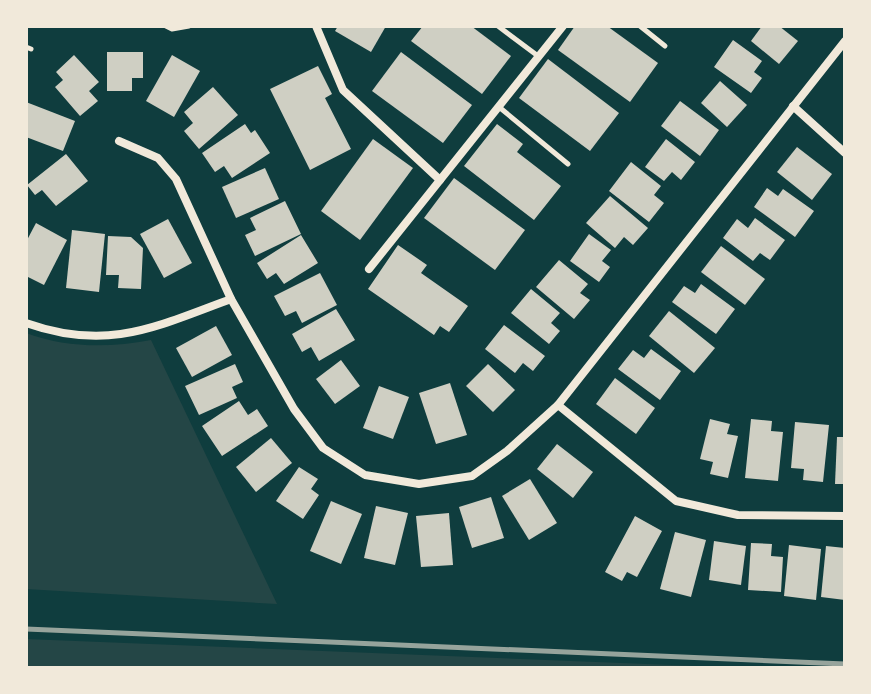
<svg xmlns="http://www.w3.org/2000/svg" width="871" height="694" viewBox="0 0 871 694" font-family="Mulish,sans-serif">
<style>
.green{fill:#244646}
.building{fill:#cfcfc3}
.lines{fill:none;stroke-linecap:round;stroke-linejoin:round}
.service{stroke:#f1e9da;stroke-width:5}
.minor{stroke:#f1e9da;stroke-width:8}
.rail{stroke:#97a49c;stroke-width:5}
</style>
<rect width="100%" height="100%" fill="#0f3d3e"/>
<g class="green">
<path d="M 26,333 C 66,348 109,348 151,340 L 277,604 L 26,589 Z"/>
<path d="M 26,639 L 747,668 L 26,668 Z"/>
</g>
<g class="building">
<path d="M 338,26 L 386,26 L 371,52 L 335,31 Z"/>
<path d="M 423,26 L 471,26 L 511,56 L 482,94 L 411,41 Z"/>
<path d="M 575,26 L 607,26 L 658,63 L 630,102 L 558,50 Z"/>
<path d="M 762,26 L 779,26 L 798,41 L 779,64 L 751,41 Z"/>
<path d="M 733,40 L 762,61 L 754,72 L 762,78 L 751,93 L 714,67 Z"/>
<path d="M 107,52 L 143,52 L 143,78 L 132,78 L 132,91 L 107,91 Z"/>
<path d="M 401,52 L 472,105 L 443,143 L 372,91 Z"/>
<path d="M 74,55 L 99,82 L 89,91 L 98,101 L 80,116 L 55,87 L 63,80 L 56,72 Z"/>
<path d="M 172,55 L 200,71 L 174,117 L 146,101 Z"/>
<path d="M 548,59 L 619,113 L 590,151 L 519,98 Z"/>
<path d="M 318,66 L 332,94 L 325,98 L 351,149 L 310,170 L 270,89 Z"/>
<path d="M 720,81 L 747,105 L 727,127 L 701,103 Z"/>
<path d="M 213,87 L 238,115 L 199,149 L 184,131 L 193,123 L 184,112 Z"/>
<path d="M 680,101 L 719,130 L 700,156 L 661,126 Z"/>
<path d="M 26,102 L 75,121 L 63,151 L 26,137 Z"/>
<path d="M 245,124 L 251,133 L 255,130 L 270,153 L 232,178 L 224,166 L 215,172 L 202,153 Z"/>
<path d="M 497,124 L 523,144 L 517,152 L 561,186 L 534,220 L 464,166 Z"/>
<path d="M 373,139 L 413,168 L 360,240 L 321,211 Z"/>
<path d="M 666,139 L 695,162 L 681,180 L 672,172 L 664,181 L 645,167 Z"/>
<path d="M 797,147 L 832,174 L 812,200 L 777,172 Z"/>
<path d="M 66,154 L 88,181 L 56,206 L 42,190 L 35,195 L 27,185 Z"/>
<path d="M 631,162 L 661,186 L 654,195 L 664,203 L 649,222 L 609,191 Z"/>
<path d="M 265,168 L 279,199 L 236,218 L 222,187 Z"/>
<path d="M 454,178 L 525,230 L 495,270 L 424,218 Z"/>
<path d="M 767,188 L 778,196 L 783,189 L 814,211 L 795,237 L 754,207 Z"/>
<path d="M 610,196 L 648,228 L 633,245 L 624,237 L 615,248 L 586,223 Z"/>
<path d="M 285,201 L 301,234 L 255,256 L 245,235 L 256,230 L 250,218 Z"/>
<path d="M 755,218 L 785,240 L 770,260 L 760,253 L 753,261 L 723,238 L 737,219 L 748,228 Z"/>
<path d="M 168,219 L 192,263 L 164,278 L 140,234 Z"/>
<path d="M 36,223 L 67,240 L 44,285 L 26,276 L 26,242 Z"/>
<path d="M 72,230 L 105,234 L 99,292 L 66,288 Z"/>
<path d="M 589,234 L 611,250 L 602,261 L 610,267 L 599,282 L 570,261 Z"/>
<path d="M 301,235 L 318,263 L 284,284 L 276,273 L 267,279 L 257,263 Z"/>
<path d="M 108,236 L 131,237 L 143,248 L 141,289 L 118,288 L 119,275 L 106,275 Z"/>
<path d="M 398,245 L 427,265 L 421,273 L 468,306 L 449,332 L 440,326 L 434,335 L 368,289 Z"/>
<path d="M 721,246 L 765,279 L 745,305 L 701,272 Z"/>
<path d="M 559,260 L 588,284 L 580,293 L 590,300 L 574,319 L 536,287 Z"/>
<path d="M 320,273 L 337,305 L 302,323 L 296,311 L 285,316 L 274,296 Z"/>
<path d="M 701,284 L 735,309 L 716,334 L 672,302 L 684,286 L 695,293 Z"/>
<path d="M 531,289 L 560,313 L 551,323 L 560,331 L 549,344 L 511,313 Z"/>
<path d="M 336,309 L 355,340 L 319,361 L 311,347 L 302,352 L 292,334 Z"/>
<path d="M 669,311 L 715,348 L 694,373 L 649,336 Z"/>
<path d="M 504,325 L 545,356 L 533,371 L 523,363 L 515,373 L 485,349 Z"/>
<path d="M 216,326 L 232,355 L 192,377 L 176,348 Z"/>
<path d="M 651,349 L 681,371 L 660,400 L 618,369 L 633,350 L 644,358 Z"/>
<path d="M 341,360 L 360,386 L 335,404 L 316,379 Z"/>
<path d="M 235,364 L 243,382 L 232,387 L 237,398 L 199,415 L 185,386 Z"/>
<path d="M 488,364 L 515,390 L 493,412 L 466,386 Z"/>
<path d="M 615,378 L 655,408 L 636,434 L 596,404 Z"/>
<path d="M 450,383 L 467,435 L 436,444 L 419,393 Z"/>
<path d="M 379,386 L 409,397 L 393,439 L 363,428 Z"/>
<path d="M 239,401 L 248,415 L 257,409 L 268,426 L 222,456 L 202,426 Z"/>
<path d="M 710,419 L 730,424 L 727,434 L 738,436 L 728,478 L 710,474 L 713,462 L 700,459 Z"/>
<path d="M 751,419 L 772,421 L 771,431 L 783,432 L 778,481 L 745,478 Z"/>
<path d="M 795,422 L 829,425 L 823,482 L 803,480 L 804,469 L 791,468 Z"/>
<path d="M 837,437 L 845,437 L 845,484 L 835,484 Z"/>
<path d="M 271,438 L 292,463 L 256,492 L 236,467 Z"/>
<path d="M 557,444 L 593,472 L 573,498 L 537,469 Z"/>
<path d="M 299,467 L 318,479 L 311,489 L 319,495 L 303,519 L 276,501 Z"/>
<path d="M 530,479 L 557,523 L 529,540 L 502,496 Z"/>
<path d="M 491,497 L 504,538 L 472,548 L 459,507 Z"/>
<path d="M 331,501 L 362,514 L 341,564 L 310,551 Z"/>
<path d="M 376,506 L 408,513 L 395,565 L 364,558 Z"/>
<path d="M 449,513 L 453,565 L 421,567 L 416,516 Z"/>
<path d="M 635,516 L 662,531 L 637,577 L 627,572 L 622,581 L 605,572 Z"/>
<path d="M 675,532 L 706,540 L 691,597 L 660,589 Z"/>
<path d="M 714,541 L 746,546 L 741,585 L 709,580 Z"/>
<path d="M 751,543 L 772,544 L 771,556 L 783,557 L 781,592 L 748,590 Z"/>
<path d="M 789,545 L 821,549 L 816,600 L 784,596 Z"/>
<path d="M 826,546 L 845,548 L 845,600 L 821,597 Z"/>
</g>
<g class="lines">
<g class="service">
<path d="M 166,26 L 172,29 L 189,26"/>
<path d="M 498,26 L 538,56"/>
<path d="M 640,26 L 665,46"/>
<path d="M 26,47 L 31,49"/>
<path d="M 499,107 L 568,164"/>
</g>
<g class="minor">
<path d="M 316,26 L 343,90 L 440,180"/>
<path d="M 793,106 L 845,153"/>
<path d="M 119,141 L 158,158 L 176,179 L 231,299 L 294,409 L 323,448 L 365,475 L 419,484 L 472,476 L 507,451 L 558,405 L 845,41"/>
<path d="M 369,269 L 563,26"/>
<path d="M 26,323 C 108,352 155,327 231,299"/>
<path d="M 558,405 L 676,501 L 738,515 L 845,516"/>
</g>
<path class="rail" d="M 26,629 L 845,664"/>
</g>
<rect width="871" height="694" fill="none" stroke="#f1e9da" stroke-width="56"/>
</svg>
